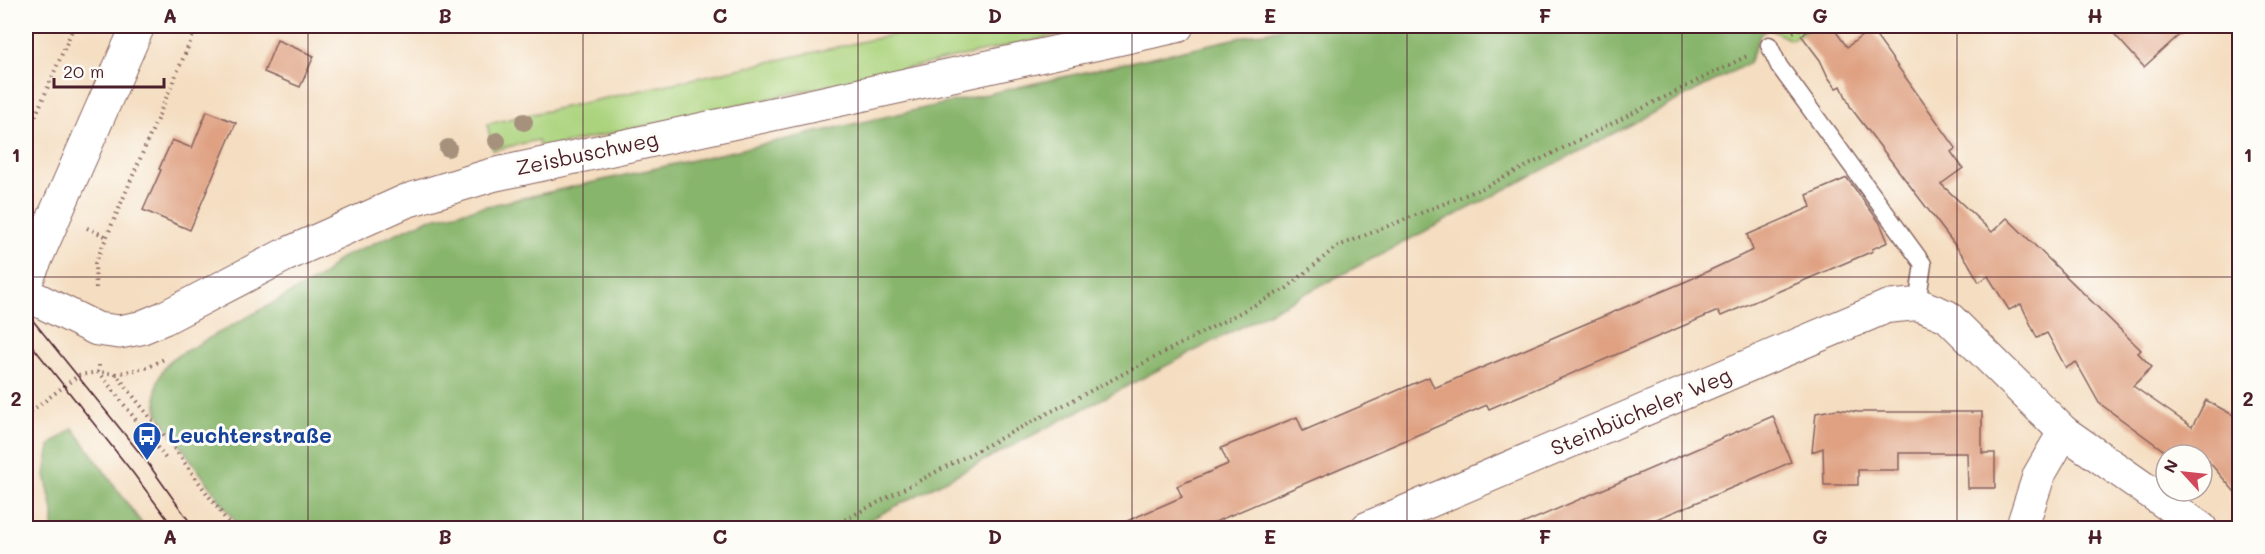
<svg xmlns="http://www.w3.org/2000/svg" width="2265" height="554" viewBox="0 0 2265 554" font-family="Mali,sans-serif">
<style>
.green{fill:#abd37d;stroke:#7a7954;stroke-width:1.5}
.forest{fill:#88b56c;stroke:#696a4c;stroke-width:1.5}
.building{fill:#dfa182}
.lines{fill:none;stroke-linecap:round;stroke-linejoin:round}
.service-casing{stroke:#86625f;stroke-width:19}
.minor-casing{stroke:#86625f;stroke-width:34}
.tertiary-casing{stroke:#86625f;stroke-width:35}
.path{stroke:#86625f;stroke-width:4;stroke-dasharray:1.5 4.5;stroke-linecap:butt}
.service{stroke:#fff;stroke-width:16}
.minor{stroke:#fff;stroke-width:32}
.tertiary{stroke:#fff;stroke-width:33}
.tram{stroke:#4a1f2b;stroke-width:1.5}
.tree{fill:#a6927c}
.grid{fill:none;stroke:#4a1f2b;stroke-width:1.5;stroke-opacity:0.55}
.labels{text-anchor:middle;stroke-width:6;stroke-linejoin:round;paint-order:stroke}
.street-label{font-size:21px;fill:#4a1f2b;stroke:#fdfcf7}
.transit-label{font-size:21px;font-weight:bold;fill:#164399;stroke:#fdfcf7;text-anchor:start}
.neatline{fill:none;stroke:#4a1f2b;stroke-width:2}
.grid-label{font-size:20px;text-anchor:middle;font-weight:bold;fill:#4a1f2b}
</style>
<rect width="100%" height="100%" fill="#fdfcf7"/>
<filter id="ink" filterUnits="userSpaceOnUse"><feTurbulence type="fractalNoise" baseFrequency=".0167" numOctaves="2"/><feDisplacementMap in="SourceGraphic" scale="12" xChannelSelector="R" yChannelSelector="G"/><feConvolveMatrix kernelMatrix="1 2 1 2 8 2 1 2 1" color-interpolation-filters="sRGB"/></filter>
<filter id="wash" filterUnits="userSpaceOnUse"><feTurbulence type="fractalNoise" baseFrequency=".008" numOctaves="4" result="noise"/><feDisplacementMap in="SourceGraphic" scale="24" xChannelSelector="R" yChannelSelector="G"/><feGaussianBlur stdDeviation="1.35" result="paint"/><feColorMatrix in="noise" values="0 0 0 0 0 0 0 0 0 0 0 0 0 0 0 0 0 1.4 0 .05"/><feComposite in="paint" operator="in"/></filter>
<g filter="url(#wash)">
<rect width="100%" height="100%" fill="#f4ddc0"/>
<g class="green">
<path d="M 933,26 L 1099,26 L 540,149 L 538,140 L 493,150 L 487,124 Z"/>
<path d="M 1776,26 L 1820,26 L 1791,40 L 1769,29 Z"/>
</g>
<g class="forest">
<path d="M 1291,26 L 1776,26 L 1761,33 L 1749,63 L 854,528 L 240,528 L 158,414 C 154,389 155,379 171,359 L 324,275 L 338,259 L 429,219 Z"/>
<path d="M 73,428 L 145,528 L 53,528 L 53,511 L 45,475 L 50,445 Z"/>
</g>
<g id="blocks">
<g class="building">
<path d="M 1819,26 L 1832,26 L 1847,47 L 1871,29 L 1956,148 L 1951,152 L 1963,168 L 1941,184 L 1992,232 L 2007,218 L 2141,350 L 2138,353 L 2152,367 L 2133,386 L 2192,427 L 2206,400 L 2240,419 L 2240,498 L 2203,455 L 2170,455 L 2099,403 L 2076,362 L 2066,368 L 2047,333 L 2037,338 L 2021,304 L 2009,310 L 1988,276 L 1979,282 L 1967,261 L 1851,108 L 1841,86 L 1836,88 L 1828,77 L 1820,60 L 1801,35 Z"/>
<path d="M 2107,26 L 2189,26 L 2144,67 Z"/>
<path d="M 277,40 L 314,56 L 300,87 L 264,72 Z"/>
<path d="M 207,111 L 236,123 L 190,230 L 143,210 L 161,170 L 159,169 L 172,140 L 192,148 Z"/>
<path d="M 1847,178 L 1880,223 L 1888,242 L 1872,249 L 1873,251 L 1721,316 L 1718,311 L 1489,409 L 1487,405 L 1201,528 L 1111,528 L 1182,497 L 1177,486 L 1228,464 L 1221,448 L 1297,417 L 1303,431 L 1429,377 L 1434,388 L 1689,280 L 1753,250 L 1747,235 L 1811,207 L 1807,195 Z"/>
<path d="M 1838,409 L 1858,412 L 1982,412 L 1982,453 L 1995,453 L 1995,488 L 1968,488 L 1967,453 L 1899,453 L 1899,470 L 1858,470 L 1858,485 L 1824,485 L 1823,448 L 1812,452 L 1816,413 Z"/>
<path d="M 1773,416 L 1791,462 L 1741,484 L 1635,528 L 1513,528 Z"/>
</g>
</g>
</g>
<g filter="url(#ink)">
<use href="#blocks" fill-opacity="0" stroke="#86625f" stroke-width="1.5"/>
<g class="lines">
<g class="service-casing">
<path id="service" d="M 1769,45 L 1779,66 L 1923,264 L 1917,304"/>
</g>
<g class="minor-casing">
<g id="minor">
<path d="M 1367,528 L 1886,307 L 1917,304 L 1947,316 L 2064,432 L 2201,528"/>
<path d="M 2024,528 L 2024,521 L 2039,475 L 2064,432"/>
</g>
</g>
<g class="tertiary-casing">
<g id="tertiary">
<path d="M 26,281 L 138,26"/>
<path d="M 26,294 L 97,329 L 119,332 L 140,328 L 164,318 L 283,256 L 406,201 L 492,175 L 1177,26"/>
</g>
</g>
<g class="path">
<path d="M 1793,32 L 1807,26"/>
<path d="M 26,138 L 74,26"/>
<path d="M 87,228 L 105,236"/>
<path d="M 96,288 L 95,264 L 197,26"/>
<path d="M 99,365 L 99,372 L 166,459"/>
<path d="M 116,374 L 149,367 L 164,359"/>
<path d="M 26,415 L 79,375 L 99,372 L 116,374 L 179,455 L 232,528"/>
<path d="M 829,528 L 1287,288 L 1336,247 L 1483,188 L 1747,56"/>
</g>
<use href="#service" class="service"/>
<use href="#minor" class="minor"/>
<use href="#tertiary" class="tertiary"/>
<g class="tram">
<path d="M 26,312 L 147,462 L 194,528"/>
<path d="M 26,338 L 133,473 L 174,528"/>
</g>
</g>
<g class="tree">
<circle cx="524" cy="122" r="9"/>
<circle cx="497" cy="141" r="9"/>
<circle cx="448" cy="148" r="9"/>
</g>
</g>
<path class="grid" d="M 308,26 L 308,528M 583,26 L 583,528M 858,26 L 858,528M 1132,26 L 1132,528M 1407,26 L 1407,528M 1682,26 L 1682,528M 1957,26 L 1957,528M 26,277 L 2240,277"/>
<defs>
<g id="bus-pin" transform="scale(1.5)"><path d="M0 17L-7.5 6A9.5 9.5 0 1 1 7.5 6Z" fill="#1a4fb4" stroke="#fdfcf7"/><path d="M-5-6H5V4H4V6H2V4H-2V6H-4V4H-5ZM-3.5-4V0h7V-4ZM-3.5 1.2v1.5H-2V1.2ZM2 1.2v1.5H3.5V1.2Z" fill="#fff"/></g>
</defs>
<g fill-rule="evenodd">
<use href="#bus-pin" x="147" y="436"/>
</g>
<g class="labels">
<g class="street-label">
<text transform="translate(587 154) rotate(-12)" y="7">Zeisbuschweg</text>
<text transform="translate(1641 412) rotate(-23)" y="7">Steinbücheler Weg</text>
</g>
<g class="transit-label">
<text x="168" y="443">Leuchterstraße</text>
</g>
</g>
<rect width="2265" height="554" fill="none" stroke="#fdfcf7" stroke-width="66"/>
<g transform="translate(2184 473) rotate(297)"><circle r="28" fill="#fdfcf7" stroke="#b5a4a5" stroke-width="1.5"/>
<path d="M0-4.5L10 22L0 15L-10 22Z" fill="#d1495b"/>
<text y="-9" font-size="16" font-weight="bold" text-anchor="middle" fill="#4a1f2b">N</text>
</g>
<path d="M54 78v9h110v-9" fill="none" stroke="#4a1f2b" stroke-width="3"/>
<text x="63" y="78" font-size="18" fill="#4a1f2b" stroke="#fdfcf7" stroke-width="4.5" paint-order="stroke">20 m</text>
<rect x="33" y="33" width="2199" height="488" class="neatline"/>
<g class="grid-label">
<text x="170" y="23">A</text>
<text x="445" y="23">B</text>
<text x="720" y="23">C</text>
<text x="995" y="23">D</text>
<text x="1270" y="23">E</text>
<text x="1545" y="23">F</text>
<text x="1820" y="23">G</text>
<text x="2095" y="23">H</text>
<text x="16" y="162">1</text>
<text x="2248" y="162">1</text>
<text x="16" y="406">2</text>
<text x="2248" y="406">2</text>
<text x="170" y="544">A</text>
<text x="445" y="544">B</text>
<text x="720" y="544">C</text>
<text x="995" y="544">D</text>
<text x="1270" y="544">E</text>
<text x="1545" y="544">F</text>
<text x="1820" y="544">G</text>
<text x="2095" y="544">H</text>
</g>
</svg>
